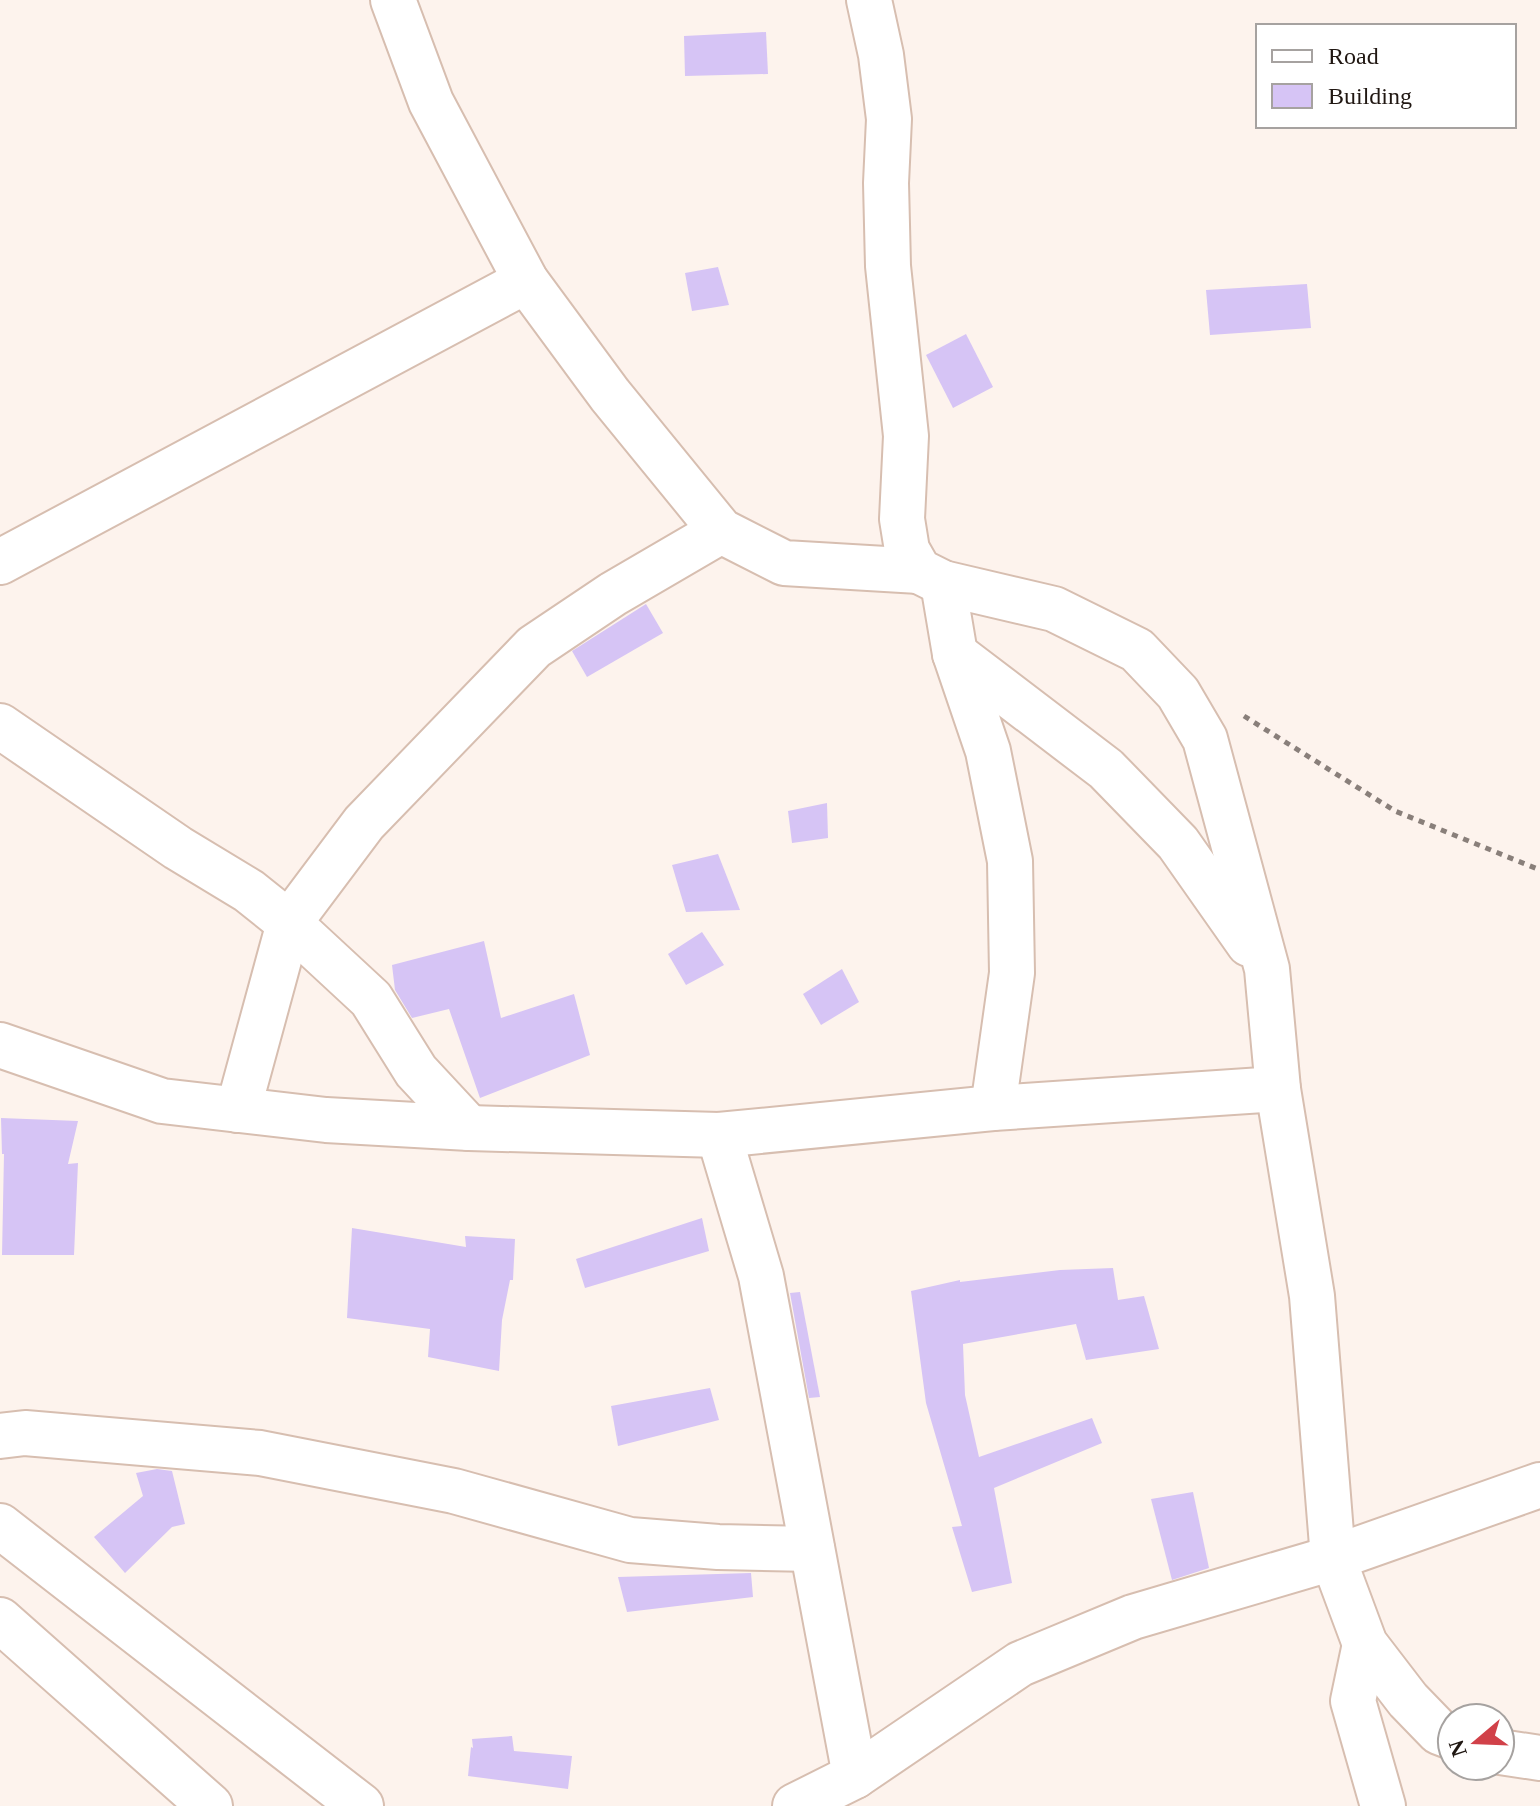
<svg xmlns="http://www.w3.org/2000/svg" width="1540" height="1806" viewBox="0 0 1540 1806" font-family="Georgia,serif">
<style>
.building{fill:#d6c4f5}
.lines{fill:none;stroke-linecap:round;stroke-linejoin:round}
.minor-casing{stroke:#d7beb0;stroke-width:48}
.path{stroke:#897f7a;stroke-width:5;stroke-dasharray:6 6;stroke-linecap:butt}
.minor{stroke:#fff;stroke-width:44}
</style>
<rect width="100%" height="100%" fill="#fdf3ed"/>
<g class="building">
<path d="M 766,32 L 768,74 L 685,76 L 684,36 Z"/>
<path d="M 718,267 L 729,305 L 692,311 L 685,273 Z"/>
<path d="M 1307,284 L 1311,328 L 1210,335 L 1206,290 Z"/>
<path d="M 966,334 L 993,387 L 953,408 L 926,355 Z"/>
<path d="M 646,604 L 663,633 L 587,677 L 572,651 Z"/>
<path d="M 827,803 L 828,838 L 792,843 L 788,811 Z"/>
<path d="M 718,854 L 740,910 L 686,912 L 672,865 Z"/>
<path d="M 702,932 L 724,965 L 686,985 L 668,954 Z"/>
<path d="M 484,941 L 501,1018 L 574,994 L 590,1055 L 480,1098 L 449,1009 L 412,1018 L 395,990 L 392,965 Z"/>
<path d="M 842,969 L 859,1002 L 821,1025 L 803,994 Z"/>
<path d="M 1,1118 L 78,1121 L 68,1164 L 78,1163 L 74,1255 L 2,1255 L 4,1154 L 2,1154 Z"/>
<path d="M 702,1218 L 709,1251 L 585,1288 L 576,1259 Z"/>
<path d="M 352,1228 L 466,1247 L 465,1236 L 515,1239 L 513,1280 L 510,1280 L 502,1320 L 499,1371 L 428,1357 L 430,1329 L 347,1318 Z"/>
<path d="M 1113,1268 L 1118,1300 L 1144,1296 L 1159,1349 L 1086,1360 L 1076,1324 L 963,1344 L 965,1395 L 979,1457 L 1092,1418 L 1102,1443 L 994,1488 L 1012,1583 L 972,1592 L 952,1527 L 962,1526 L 926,1403 L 911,1291 L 960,1280 L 960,1282 L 1060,1270 Z"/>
<path d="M 800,1292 L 820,1397 L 809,1398 L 790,1293 Z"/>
<path d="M 710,1388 L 719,1420 L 618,1446 L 611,1406 Z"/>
<path d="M 157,1469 L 172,1471 L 185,1524 L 172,1527 L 125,1573 L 94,1537 L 143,1496 L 136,1473 Z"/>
<path d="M 1193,1492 L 1209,1568 L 1172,1580 L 1151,1499 Z"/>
<path d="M 751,1573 L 753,1597 L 627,1612 L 618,1577 Z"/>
<path d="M 512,1736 L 514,1751 L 572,1756 L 568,1789 L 468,1776 L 471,1747 L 473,1748 L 472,1739 Z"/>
</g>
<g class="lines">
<g class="minor-casing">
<g id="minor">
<path d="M 393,0 L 431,102 L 526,281 L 610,395 L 721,531 L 784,563 L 919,571"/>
<path d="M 869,0 L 881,55 L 889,119 L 886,183 L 888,266 L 906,436 L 902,519 L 907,550 L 919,571 L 943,583 L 1054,609 L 1137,650 L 1178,693 L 1205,739 L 1267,969 L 1278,1089 L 1312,1296 L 1333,1558 L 1365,1644 L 1408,1700 L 1439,1732 L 1452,1737"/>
<path d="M 0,562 L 526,281"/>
<path d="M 943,583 L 955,654 L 988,751 L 1010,861 L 1012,973 L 993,1108"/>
<path d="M 955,654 L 1106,769 L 1178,843 L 1249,944"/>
<path d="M 0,726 L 178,848 L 249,891 L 289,923 L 371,999 L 416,1071 L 469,1128"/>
<path d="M 0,1045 L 162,1101 L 326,1120 L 469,1128 L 719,1135 L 993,1108 L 1278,1089"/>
<path d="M 238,1110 L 289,923 L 364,823 L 534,647 L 613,594 L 721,531"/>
<path d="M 719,1135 L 761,1276 L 855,1776"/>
<path d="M 0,1436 L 25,1433 L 260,1453 L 454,1491 L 630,1540 L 718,1547 L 812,1549"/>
<path d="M 0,1526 L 361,1806"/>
<path d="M 0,1620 L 210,1806"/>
<path d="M 1365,1644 L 1353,1701 L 1383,1806"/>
<path d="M 1500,1752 L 1540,1758"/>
<path d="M 795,1806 L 855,1776 L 1020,1664 L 1133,1617 L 1333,1558 L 1540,1485"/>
</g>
</g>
<path class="path" d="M 1244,716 L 1395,811 L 1540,870"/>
<use href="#minor" class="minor"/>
</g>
<rect x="1256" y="24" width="260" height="104" fill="#ffffff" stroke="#a6a2a0" stroke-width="2"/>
<rect x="1272" y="50" width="40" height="12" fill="#ffffff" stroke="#a6a2a0" stroke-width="2"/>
<text x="1328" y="64" font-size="24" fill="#201712">Road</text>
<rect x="1272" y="84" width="40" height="24" fill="#d6c4f5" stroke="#a6a2a0" stroke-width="2"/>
<text x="1328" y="104" font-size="24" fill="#201712">Building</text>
<g transform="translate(1476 1742) rotate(251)"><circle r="38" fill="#ffffff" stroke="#a6a2a0" stroke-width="2"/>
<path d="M0-6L14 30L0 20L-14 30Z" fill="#d14149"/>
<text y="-12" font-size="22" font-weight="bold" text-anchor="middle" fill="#201712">N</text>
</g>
</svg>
